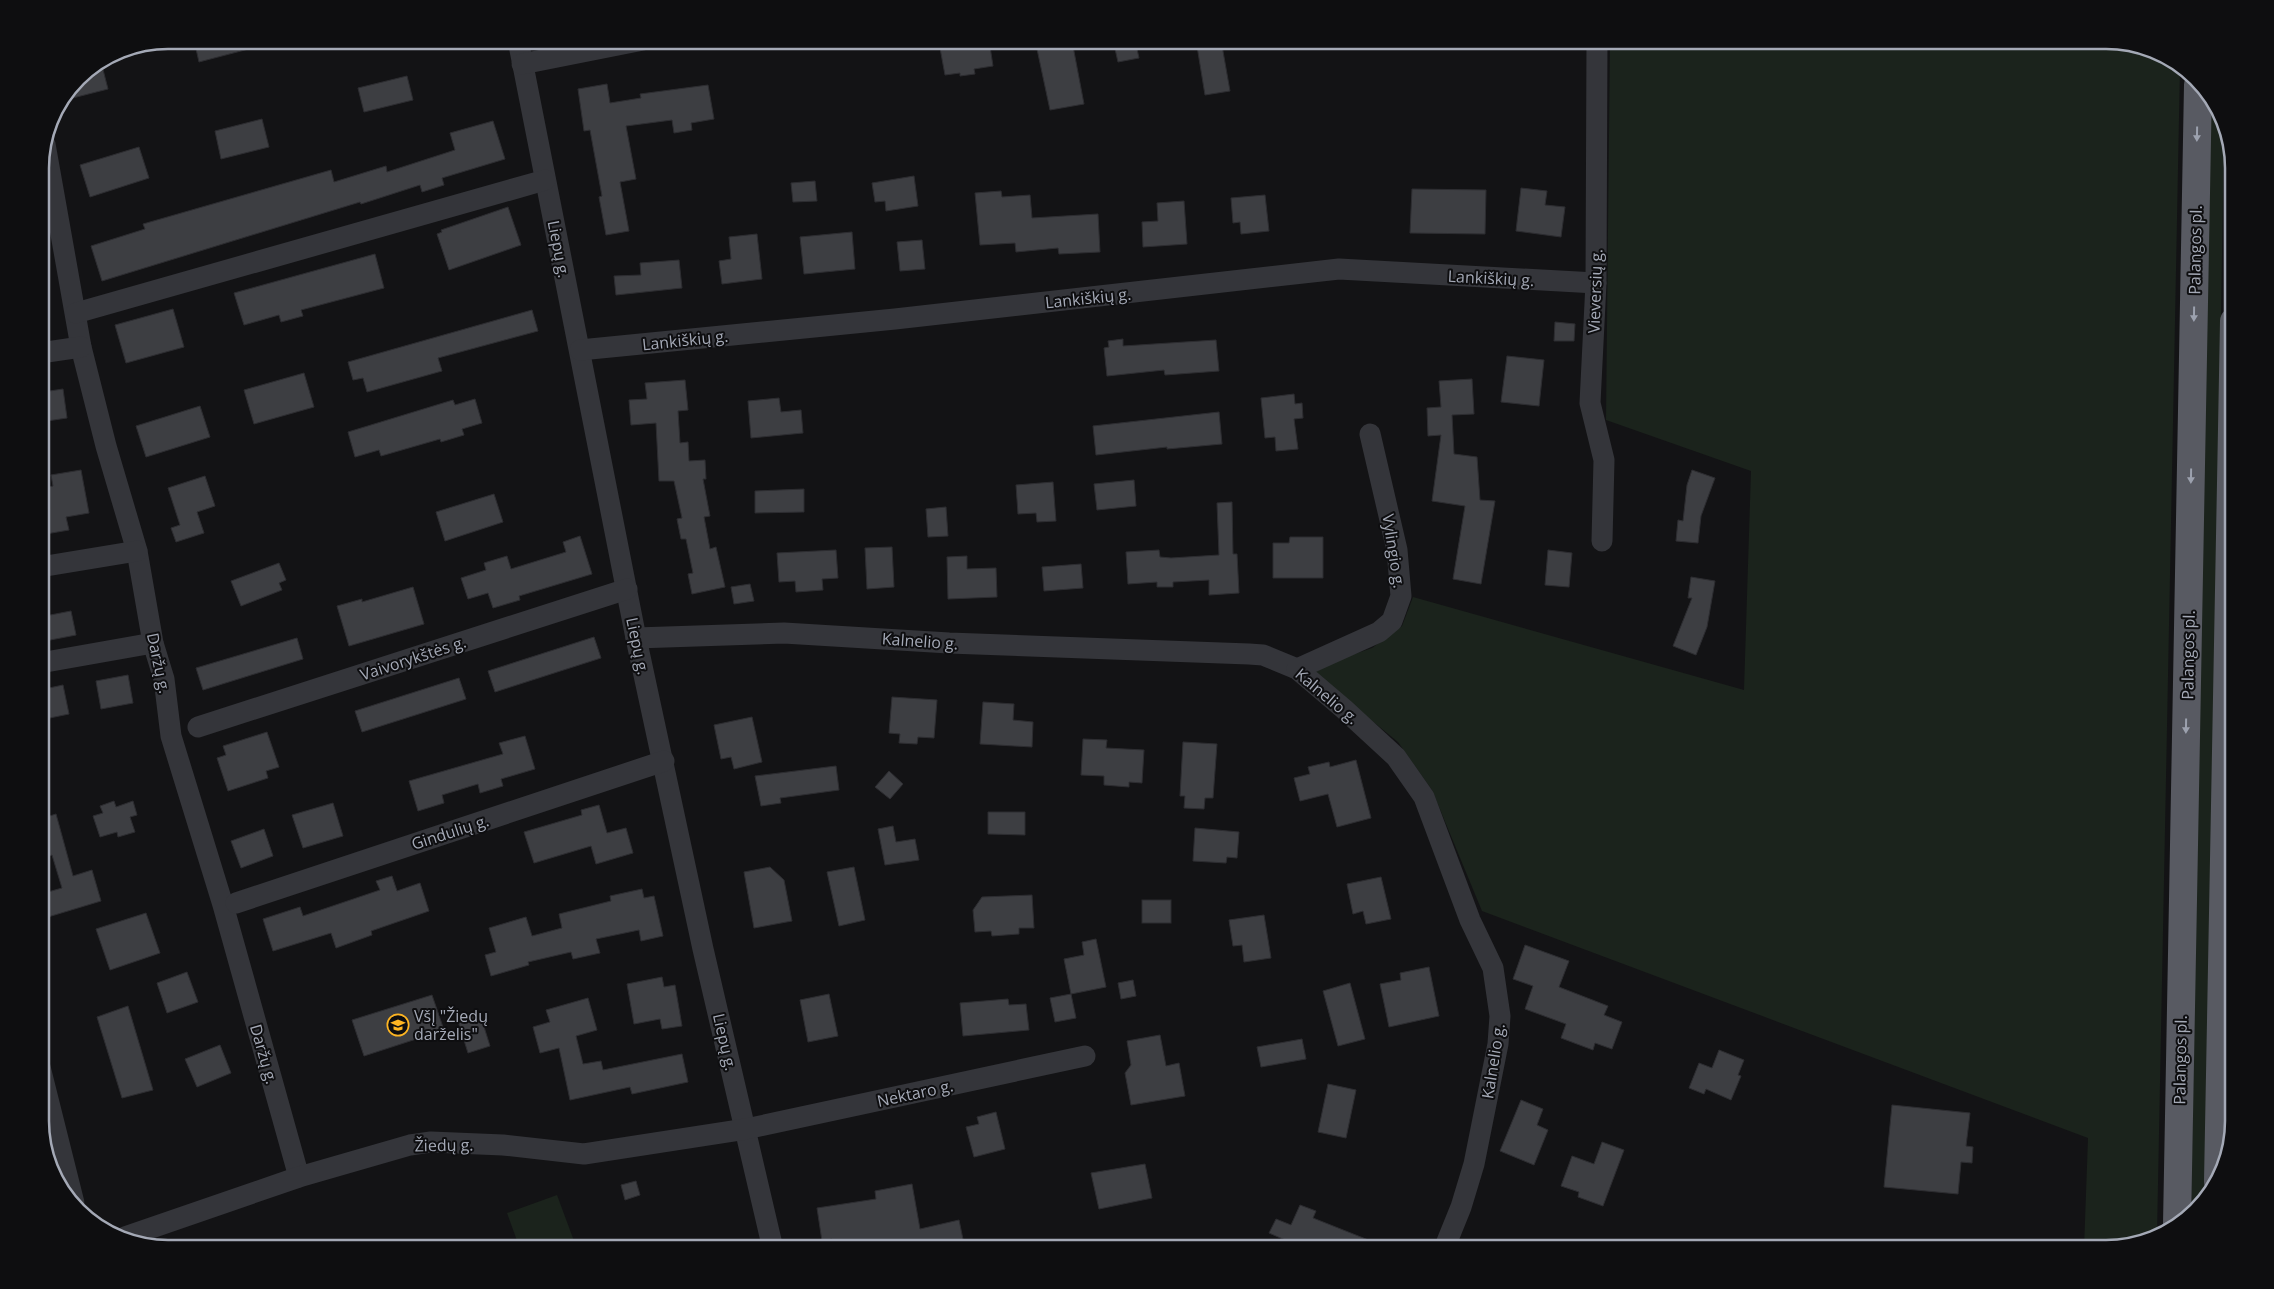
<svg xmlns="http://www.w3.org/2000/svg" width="2274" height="1289" viewBox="0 0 2274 1289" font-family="'Open Sans',sans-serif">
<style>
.green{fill:#1b231c}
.building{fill:#3d3e42;stroke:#2d2d31}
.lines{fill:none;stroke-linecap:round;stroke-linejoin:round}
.minor{stroke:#34353a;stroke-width:21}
.trunk{stroke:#585a62;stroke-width:28}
.oneway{fill:#9ca1ae}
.labels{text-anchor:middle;stroke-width:4;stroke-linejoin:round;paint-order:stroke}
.street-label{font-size:16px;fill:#a4a9b6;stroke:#0e0e10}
.poi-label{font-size:16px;fill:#a4a9b6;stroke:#0e0e10;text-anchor:start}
.rim{fill:none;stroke:#a4a9b6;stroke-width:2.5}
</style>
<rect width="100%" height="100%" fill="#131315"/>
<g class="green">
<path d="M 1610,40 L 2106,40 L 2170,57 L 2180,67 L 2157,1235 L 2106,1249 L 2084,1249 L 2088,1138 L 1482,911 L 1432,790 L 1398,742 L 1317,676 L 1314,668 L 1372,648 L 1402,626 L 1413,597 L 1744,690 L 1751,471 L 1606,420 Z"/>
<path d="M 2210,97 L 2217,104 L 2224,129 L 2207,1194 L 2191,1211 Z"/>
<path d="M 557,1195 L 577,1249 L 520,1249 L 507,1213 Z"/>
</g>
<g class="building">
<path d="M 194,40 L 264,40 L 264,45 L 199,62 Z"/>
<path d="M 949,40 L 989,40 L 993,66 L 974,69 L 975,74 L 960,76 L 960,73 L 945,75 L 940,48 L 950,46 Z"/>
<path d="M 1113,40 L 1135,40 L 1139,58 L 1118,62 Z"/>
<path d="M 1196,40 L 1221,40 L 1230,91 L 1205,95 Z"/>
<path d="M 1072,41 L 1084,104 L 1050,110 L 1037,49 Z"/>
<path d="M 101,62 L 108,89 L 61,101 L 78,77 Z"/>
<path d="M 407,76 L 413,100 L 364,112 L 358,88 Z"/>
<path d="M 607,84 L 610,103 L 641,98 L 640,94 L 708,85 L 714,119 L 691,123 L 692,130 L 674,133 L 672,120 L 626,126 L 636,179 L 620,182 L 629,231 L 606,235 L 599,197 L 602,196 L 590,130 L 584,131 L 578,89 Z"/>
<path d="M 262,119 L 269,147 L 221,159 L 215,131 Z"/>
<path d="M 493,121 L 505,159 L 442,178 L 444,185 L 422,192 L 420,185 L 361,204 L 360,202 L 102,281 L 91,246 L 145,229 L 143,224 L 331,170 L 334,182 L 386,166 L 387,172 L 455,150 L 450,133 Z"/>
<path d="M 139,147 L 149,178 L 90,197 L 80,165 Z"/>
<path d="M 914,176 L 918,206 L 886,211 L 885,201 L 875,202 L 872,183 Z"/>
<path d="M 815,181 L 817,201 L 793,202 L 791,183 Z"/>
<path d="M 1521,188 L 1547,191 L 1545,205 L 1565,207 L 1561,237 L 1516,231 Z"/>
<path d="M 1412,189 L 1486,190 L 1485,234 L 1410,233 Z"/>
<path d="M 1001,191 L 1002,197 L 1030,195 L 1032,218 L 1098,214 L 1100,252 L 1059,254 L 1058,248 L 1016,252 L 1015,243 L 980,245 L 975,193 Z"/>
<path d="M 1265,195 L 1269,231 L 1241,234 L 1240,222 L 1233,223 L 1231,198 Z"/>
<path d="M 1184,201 L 1187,244 L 1143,247 L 1142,222 L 1158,221 L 1157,203 Z"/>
<path d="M 508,207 L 521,245 L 449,270 L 437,234 L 442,232 L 441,230 Z"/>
<path d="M 852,232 L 855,269 L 804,274 L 800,237 Z"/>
<path d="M 757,234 L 762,279 L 722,284 L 719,261 L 731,259 L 729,237 Z"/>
<path d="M 922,240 L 925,269 L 900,271 L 897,242 Z"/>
<path d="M 375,254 L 384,288 L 301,310 L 303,316 L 281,322 L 279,315 L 244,325 L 234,293 Z"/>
<path d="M 679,260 L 682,288 L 616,295 L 614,276 L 641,275 L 640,263 Z"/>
<path d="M 173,309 L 184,347 L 126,363 L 115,325 Z"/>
<path d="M 532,310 L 538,331 L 438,358 L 442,371 L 367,392 L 363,378 L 353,380 L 348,362 Z"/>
<path d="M 1555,322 L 1575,324 L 1574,341 L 1554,341 Z"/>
<path d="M 1123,339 L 1123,346 L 1216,340 L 1219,371 L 1165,375 L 1164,370 L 1107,376 L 1104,348 L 1109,347 L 1108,341 Z"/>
<path d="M 1507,356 L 1544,360 L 1539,406 L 1501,402 Z"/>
<path d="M 304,373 L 314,407 L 254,424 L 244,390 Z"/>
<path d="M 1472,379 L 1474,414 L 1452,415 L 1454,454 L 1477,457 L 1480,500 L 1495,501 L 1481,584 L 1453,579 L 1465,506 L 1432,501 L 1441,435 L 1428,436 L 1427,408 L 1441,407 L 1439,381 Z"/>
<path d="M 685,380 L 688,410 L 678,411 L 680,443 L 688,442 L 689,461 L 705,460 L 706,479 L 703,479 L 710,516 L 704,517 L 710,549 L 716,547 L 725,587 L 692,594 L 688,574 L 693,573 L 686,539 L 681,539 L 677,519 L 682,518 L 674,481 L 659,481 L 656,423 L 631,425 L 629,400 L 647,399 L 645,383 Z"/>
<path d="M 63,389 L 67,418 L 47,421 L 43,392 Z"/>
<path d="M 1294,394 L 1295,404 L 1302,403 L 1303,418 L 1294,419 L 1298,449 L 1276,451 L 1275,437 L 1265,438 L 1261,398 Z"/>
<path d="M 779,398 L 781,412 L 801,410 L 803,433 L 751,438 L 748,401 Z"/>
<path d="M 475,399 L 482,423 L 462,429 L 464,435 L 441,442 L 440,439 L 381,456 L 379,450 L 355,457 L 348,432 L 453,400 L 455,405 Z"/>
<path d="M 200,406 L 210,437 L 146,457 L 136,426 Z"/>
<path d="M 1219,412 L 1222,444 L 1167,449 L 1167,447 L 1096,455 L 1093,426 Z"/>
<path d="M 81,470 L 89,513 L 66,517 L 69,530 L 40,535 L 40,489 L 53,486 L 51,475 Z"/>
<path d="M 1692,470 L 1715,478 L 1701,516 L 1698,543 L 1676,541 L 1678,520 L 1683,521 L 1687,485 Z"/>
<path d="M 205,476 L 215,506 L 197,512 L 204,533 L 176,542 L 171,528 L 180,525 L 168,488 Z"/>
<path d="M 1134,480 L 1136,506 L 1097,510 L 1094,484 Z"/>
<path d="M 1053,482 L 1056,521 L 1037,522 L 1036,513 L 1018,514 L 1016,485 Z"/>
<path d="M 804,489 L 804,512 L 755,513 L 755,491 Z"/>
<path d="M 494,494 L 503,522 L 445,541 L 436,512 Z"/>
<path d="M 1232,502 L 1233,554 L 1237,554 L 1239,593 L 1209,595 L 1209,580 L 1173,582 L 1173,587 L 1157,587 L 1157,582 L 1128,584 L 1126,552 L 1159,550 L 1160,557 L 1171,558 L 1219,555 L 1217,503 Z"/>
<path d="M 946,507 L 948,536 L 928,537 L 926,509 Z"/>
<path d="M 580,536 L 592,574 L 519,596 L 520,600 L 493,608 L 488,593 L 468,599 L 461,578 L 486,570 L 484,563 L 507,556 L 511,569 L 566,552 L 563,542 Z"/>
<path d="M 1290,537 L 1323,537 L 1323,578 L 1273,578 L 1273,543 L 1289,543 Z"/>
<path d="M 892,547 L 894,587 L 867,589 L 865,548 Z"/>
<path d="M 836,550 L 838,578 L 822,579 L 823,590 L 796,592 L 795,581 L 779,582 L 777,553 Z"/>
<path d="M 1548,550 L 1572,553 L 1569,587 L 1545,585 Z"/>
<path d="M 967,556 L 967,569 L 996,568 L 997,597 L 948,599 L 947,557 Z"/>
<path d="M 279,563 L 286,580 L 279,583 L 282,590 L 241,606 L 231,581 Z"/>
<path d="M 1081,564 L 1083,588 L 1044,591 L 1042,567 Z"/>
<path d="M 1691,577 L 1715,581 L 1707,627 L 1696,655 L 1673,646 L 1692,598 L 1688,598 Z"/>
<path d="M 750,584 L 754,601 L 734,604 L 731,587 Z"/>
<path d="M 413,587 L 424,624 L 349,646 L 337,606 L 362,599 L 362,602 Z"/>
<path d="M 71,611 L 76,635 L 40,642 L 40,617 Z"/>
<path d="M 594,637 L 601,658 L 495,692 L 488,671 Z"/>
<path d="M 297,638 L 303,659 L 203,690 L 196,668 Z"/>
<path d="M 128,675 L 133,703 L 101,709 L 96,681 Z"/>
<path d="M 459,678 L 466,699 L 362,732 L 355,711 Z"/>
<path d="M 63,685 L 69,714 L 40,720 L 40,690 Z"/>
<path d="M 892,697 L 937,700 L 934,738 L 918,737 L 917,744 L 899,743 L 900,734 L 889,733 Z"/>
<path d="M 983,702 L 1014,704 L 1013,720 L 1033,722 L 1032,747 L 980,744 Z"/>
<path d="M 752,717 L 762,762 L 734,769 L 731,757 L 721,759 L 714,725 Z"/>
<path d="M 267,732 L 279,767 L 266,771 L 268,778 L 228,791 L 217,758 L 226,755 L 223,746 Z"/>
<path d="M 525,736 L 535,769 L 501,779 L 503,786 L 480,793 L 478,784 L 442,795 L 444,803 L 418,811 L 409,781 L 503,754 L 499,743 Z"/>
<path d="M 1083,739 L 1107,740 L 1106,748 L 1144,750 L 1142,783 L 1129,782 L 1129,787 L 1104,785 L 1104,776 L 1081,775 Z"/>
<path d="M 1183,742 L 1217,744 L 1213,798 L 1205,798 L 1204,809 L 1184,808 L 1185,796 L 1180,796 Z"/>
<path d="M 1356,760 L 1371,818 L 1337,827 L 1328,794 L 1300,801 L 1294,778 L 1310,774 L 1308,767 L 1329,762 L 1330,767 Z"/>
<path d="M 836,766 L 839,790 L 780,798 L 781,803 L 761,806 L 755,776 Z"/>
<path d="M 889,771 L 903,784 L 890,799 L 875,787 Z"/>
<path d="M 114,801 L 116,807 L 133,801 L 137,815 L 130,817 L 135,832 L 118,837 L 117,832 L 100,837 L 93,816 L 103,813 L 100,806 Z"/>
<path d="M 333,803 L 343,836 L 303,848 L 292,815 Z"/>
<path d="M 599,805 L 607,833 L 626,828 L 633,853 L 596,864 L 591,846 L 534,863 L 524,832 L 582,815 L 581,810 Z"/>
<path d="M 988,812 L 1025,812 L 1025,835 L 988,834 Z"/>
<path d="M 56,814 L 73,876 L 92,870 L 101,901 L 48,917 L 41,894 L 62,888 L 52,855 L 44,858 L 40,845 L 40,819 Z"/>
<path d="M 893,826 L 896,842 L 915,839 L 919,860 L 885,865 L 878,829 Z"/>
<path d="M 1195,828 L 1239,832 L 1237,858 L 1227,857 L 1226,863 L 1193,861 Z"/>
<path d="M 264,829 L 273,856 L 241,868 L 231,841 Z"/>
<path d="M 770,867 L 784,880 L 792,921 L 754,928 L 744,872 Z"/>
<path d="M 854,867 L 865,920 L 839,926 L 827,872 Z"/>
<path d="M 392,876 L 397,891 L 420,883 L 429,911 L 371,931 L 372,935 L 336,948 L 331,933 L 273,951 L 263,919 L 300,907 L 303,916 L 380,890 L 376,881 Z"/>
<path d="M 1381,877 L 1391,919 L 1366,924 L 1363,911 L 1353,914 L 1347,884 Z"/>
<path d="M 642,889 L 644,898 L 654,896 L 663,936 L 641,941 L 639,930 L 596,939 L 600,953 L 573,959 L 571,952 L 528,962 L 529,965 L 491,976 L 485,955 L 496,952 L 489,928 L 526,917 L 532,936 L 562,928 L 559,914 L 611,901 L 610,896 Z"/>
<path d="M 1032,895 L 1034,928 L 1019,928 L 1019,934 L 992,936 L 991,931 L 975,932 L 973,910 L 982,897 Z"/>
<rect x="1142" y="900" width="29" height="23"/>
<path d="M 146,913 L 160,953 L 110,970 L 96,929 Z"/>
<path d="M 1264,915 L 1271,958 L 1244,962 L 1242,945 L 1233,946 L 1229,920 Z"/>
<path d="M 1096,939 L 1106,987 L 1071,994 L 1076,1018 L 1055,1022 L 1050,998 L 1071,994 L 1064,959 L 1084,955 L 1082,942 Z"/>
<path d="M 1525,945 L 1569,961 L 1559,987 L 1608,1006 L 1604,1015 L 1622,1022 L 1612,1049 L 1595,1043 L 1593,1050 L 1561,1038 L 1566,1024 L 1525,1009 L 1533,986 L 1513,979 Z"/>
<path d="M 1429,967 L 1439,1016 L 1389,1027 L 1380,984 L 1401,980 L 1400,973 Z"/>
<path d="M 187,972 L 198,1002 L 167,1013 L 157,983 Z"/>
<path d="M 662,977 L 664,987 L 675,985 L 682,1026 L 662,1029 L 660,1019 L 634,1024 L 627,984 Z"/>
<path d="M 1133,980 L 1136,996 L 1121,999 L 1118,983 Z"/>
<path d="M 1350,983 L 1365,1039 L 1338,1046 L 1323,991 Z"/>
<path d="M 829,994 L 838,1036 L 808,1042 L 800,1000 Z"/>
<path d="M 432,995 L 444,1030 L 364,1056 L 352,1020 Z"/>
<path d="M 588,998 L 597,1030 L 576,1036 L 583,1064 L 601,1061 L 603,1070 L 682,1054 L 688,1082 L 632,1094 L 630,1087 L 570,1100 L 559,1048 L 540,1053 L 533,1027 L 550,1022 L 546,1010 Z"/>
<path d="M 1008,999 L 1009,1005 L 1026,1004 L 1029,1030 L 963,1036 L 960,1003 Z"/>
<path d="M 128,1006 L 153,1090 L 122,1098 L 97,1017 Z"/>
<path d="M 480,1014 L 490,1046 L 468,1053 L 458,1021 Z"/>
<path d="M 1160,1035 L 1166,1066 L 1179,1063 L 1185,1096 L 1131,1105 L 1125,1073 L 1131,1065 L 1127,1041 Z"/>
<path d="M 1302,1039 L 1306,1059 L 1261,1067 L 1257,1047 Z"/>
<path d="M 220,1045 L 231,1073 L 197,1087 L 185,1059 Z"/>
<path d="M 1719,1050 L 1744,1060 L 1738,1075 L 1741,1076 L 1731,1100 L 1706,1089 L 1704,1094 L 1689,1088 L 1699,1063 L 1712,1068 Z"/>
<path d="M 1328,1084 L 1356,1090 L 1346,1138 L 1318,1132 Z"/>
<path d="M 1521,1100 L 1543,1109 L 1537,1125 L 1548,1130 L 1534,1165 L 1500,1151 Z"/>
<path d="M 1892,1105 L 1970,1113 L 1966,1146 L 1973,1147 L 1972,1163 L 1961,1162 L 1958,1194 L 1884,1187 Z"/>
<path d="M 996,1112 L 1005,1149 L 974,1157 L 966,1127 L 979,1124 L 977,1117 Z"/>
<path d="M 1602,1142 L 1624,1150 L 1603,1206 L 1578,1197 L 1579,1192 L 1561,1186 L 1572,1156 L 1594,1164 Z"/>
<path d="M 1145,1164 L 1152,1198 L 1099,1209 L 1091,1173 Z"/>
<path d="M 636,1181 L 640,1195 L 625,1200 L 621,1185 Z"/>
<path d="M 912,1184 L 920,1229 L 959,1220 L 965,1249 L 886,1249 L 885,1244 L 850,1249 L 834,1249 L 832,1239 L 822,1241 L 817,1208 L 876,1199 L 875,1191 Z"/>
<path d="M 1300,1205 L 1316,1211 L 1313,1218 L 1391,1249 L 1306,1249 L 1269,1233 L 1276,1219 L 1291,1225 Z"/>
</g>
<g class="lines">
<g class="minor">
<path d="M 518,40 L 636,638 L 703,949 L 773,1249"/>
<path d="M 1597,40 L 1596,283 L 1590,403 L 1604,460 L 1602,541"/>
<path d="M 522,64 L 643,40"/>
<path d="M 45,144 L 81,347 L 106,446 L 137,551 L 153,643 L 164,679 L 171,736 L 223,905 L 299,1177"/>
<path d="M 76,313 L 545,180"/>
<path d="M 580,350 L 895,319 L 1339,269 L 1596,283"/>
<path d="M 40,353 L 81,347"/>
<path d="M 40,567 L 137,551"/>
<path d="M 636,638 L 784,633 L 949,643 L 1249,654 L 1263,655 L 1297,669 L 1344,709 L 1396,757 L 1424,797 L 1470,920 L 1493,968 L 1500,1016 L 1498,1044 L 1474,1164 L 1461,1207 L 1444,1249"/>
<path d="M 40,663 L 153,643"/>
<path d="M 1297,669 L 1379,632 L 1392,621 L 1401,596 L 1397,550 L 1370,434"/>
<path d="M 198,727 L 627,589"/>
<path d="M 236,903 L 664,761"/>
<path d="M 40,1067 L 74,1203"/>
<path d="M 125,1237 L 299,1177 L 410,1145 L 431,1142 L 503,1145 L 584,1154 L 746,1129 L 1085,1056"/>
</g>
<g class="trunk">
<path d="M 2218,1182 L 2234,321"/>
<path d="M 2177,1225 L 2198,85"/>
</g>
</g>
<defs><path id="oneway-solid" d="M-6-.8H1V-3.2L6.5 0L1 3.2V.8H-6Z" transform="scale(1.25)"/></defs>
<g class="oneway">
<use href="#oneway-solid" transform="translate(2197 134) rotate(91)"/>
<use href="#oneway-solid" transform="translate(2194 314) rotate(91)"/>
<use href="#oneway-solid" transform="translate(2191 476) rotate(91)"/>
<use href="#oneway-solid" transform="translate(2186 726) rotate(91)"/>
</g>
<defs>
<g id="school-ring" transform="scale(1.125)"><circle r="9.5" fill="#0e0e10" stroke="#feb522" stroke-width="1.5"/><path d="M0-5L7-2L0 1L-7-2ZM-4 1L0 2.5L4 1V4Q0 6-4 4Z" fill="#feb522"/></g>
</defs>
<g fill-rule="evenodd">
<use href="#school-ring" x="398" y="1025"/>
</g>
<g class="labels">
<g class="street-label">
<text transform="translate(559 249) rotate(79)" y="6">Liepų g.</text>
<text transform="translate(2195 250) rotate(-89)" y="6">Palangos pl.</text>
<text transform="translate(1491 278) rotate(3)" y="6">Lankiškių g.</text>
<text transform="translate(1595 291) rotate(-88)" y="6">Vieversių g.</text>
<text transform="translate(1088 298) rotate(-6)" y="6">Lankiškių g.</text>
<text transform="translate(685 340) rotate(-6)" y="6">Lankiškių g.</text>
<text transform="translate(1394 551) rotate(81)" y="6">Vylingio g.</text>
<text transform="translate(920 641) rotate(4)" y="6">Kalnelio g.</text>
<text transform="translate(638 646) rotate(78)" y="6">Liepų g.</text>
<text transform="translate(2188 655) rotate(-89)" y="6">Palangos pl.</text>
<text transform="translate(413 658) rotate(-18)" y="6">Vaivorykštės g.</text>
<text transform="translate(159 663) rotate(78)" y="6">Daržų g.</text>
<text transform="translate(1327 696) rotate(40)" y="6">Kalnelio g.</text>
<text transform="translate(450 832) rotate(-18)" y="6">Gindulių g.</text>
<text transform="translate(725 1042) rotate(77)" y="6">Liepų g.</text>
<text transform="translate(264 1054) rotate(74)" y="6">Daržų g.</text>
<text transform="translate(2180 1060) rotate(-89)" y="6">Palangos pl.</text>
<text transform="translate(1493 1061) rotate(-81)" y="6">Kalnelio g.</text>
<text transform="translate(915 1093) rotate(-12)" y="6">Nektaro g.</text>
<text transform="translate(444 1145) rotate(-1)" y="6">Žiedų g.</text>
</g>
<g class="poi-label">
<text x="414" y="1022">VšĮ "Žiedų<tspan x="414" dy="18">darželis"</tspan></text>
</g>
</g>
<path d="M0 0H2274V1289H0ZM168 49H2106A119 119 0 0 1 2225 168V1121A119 119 0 0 1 2106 1240H168A119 119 0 0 1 49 1121V168A119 119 0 0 1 168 49Z" fill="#0e0e10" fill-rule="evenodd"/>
<path class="rim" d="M168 49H2106A119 119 0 0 1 2225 168V1121A119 119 0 0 1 2106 1240H168A119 119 0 0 1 49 1121V168A119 119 0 0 1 168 49Z"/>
</svg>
